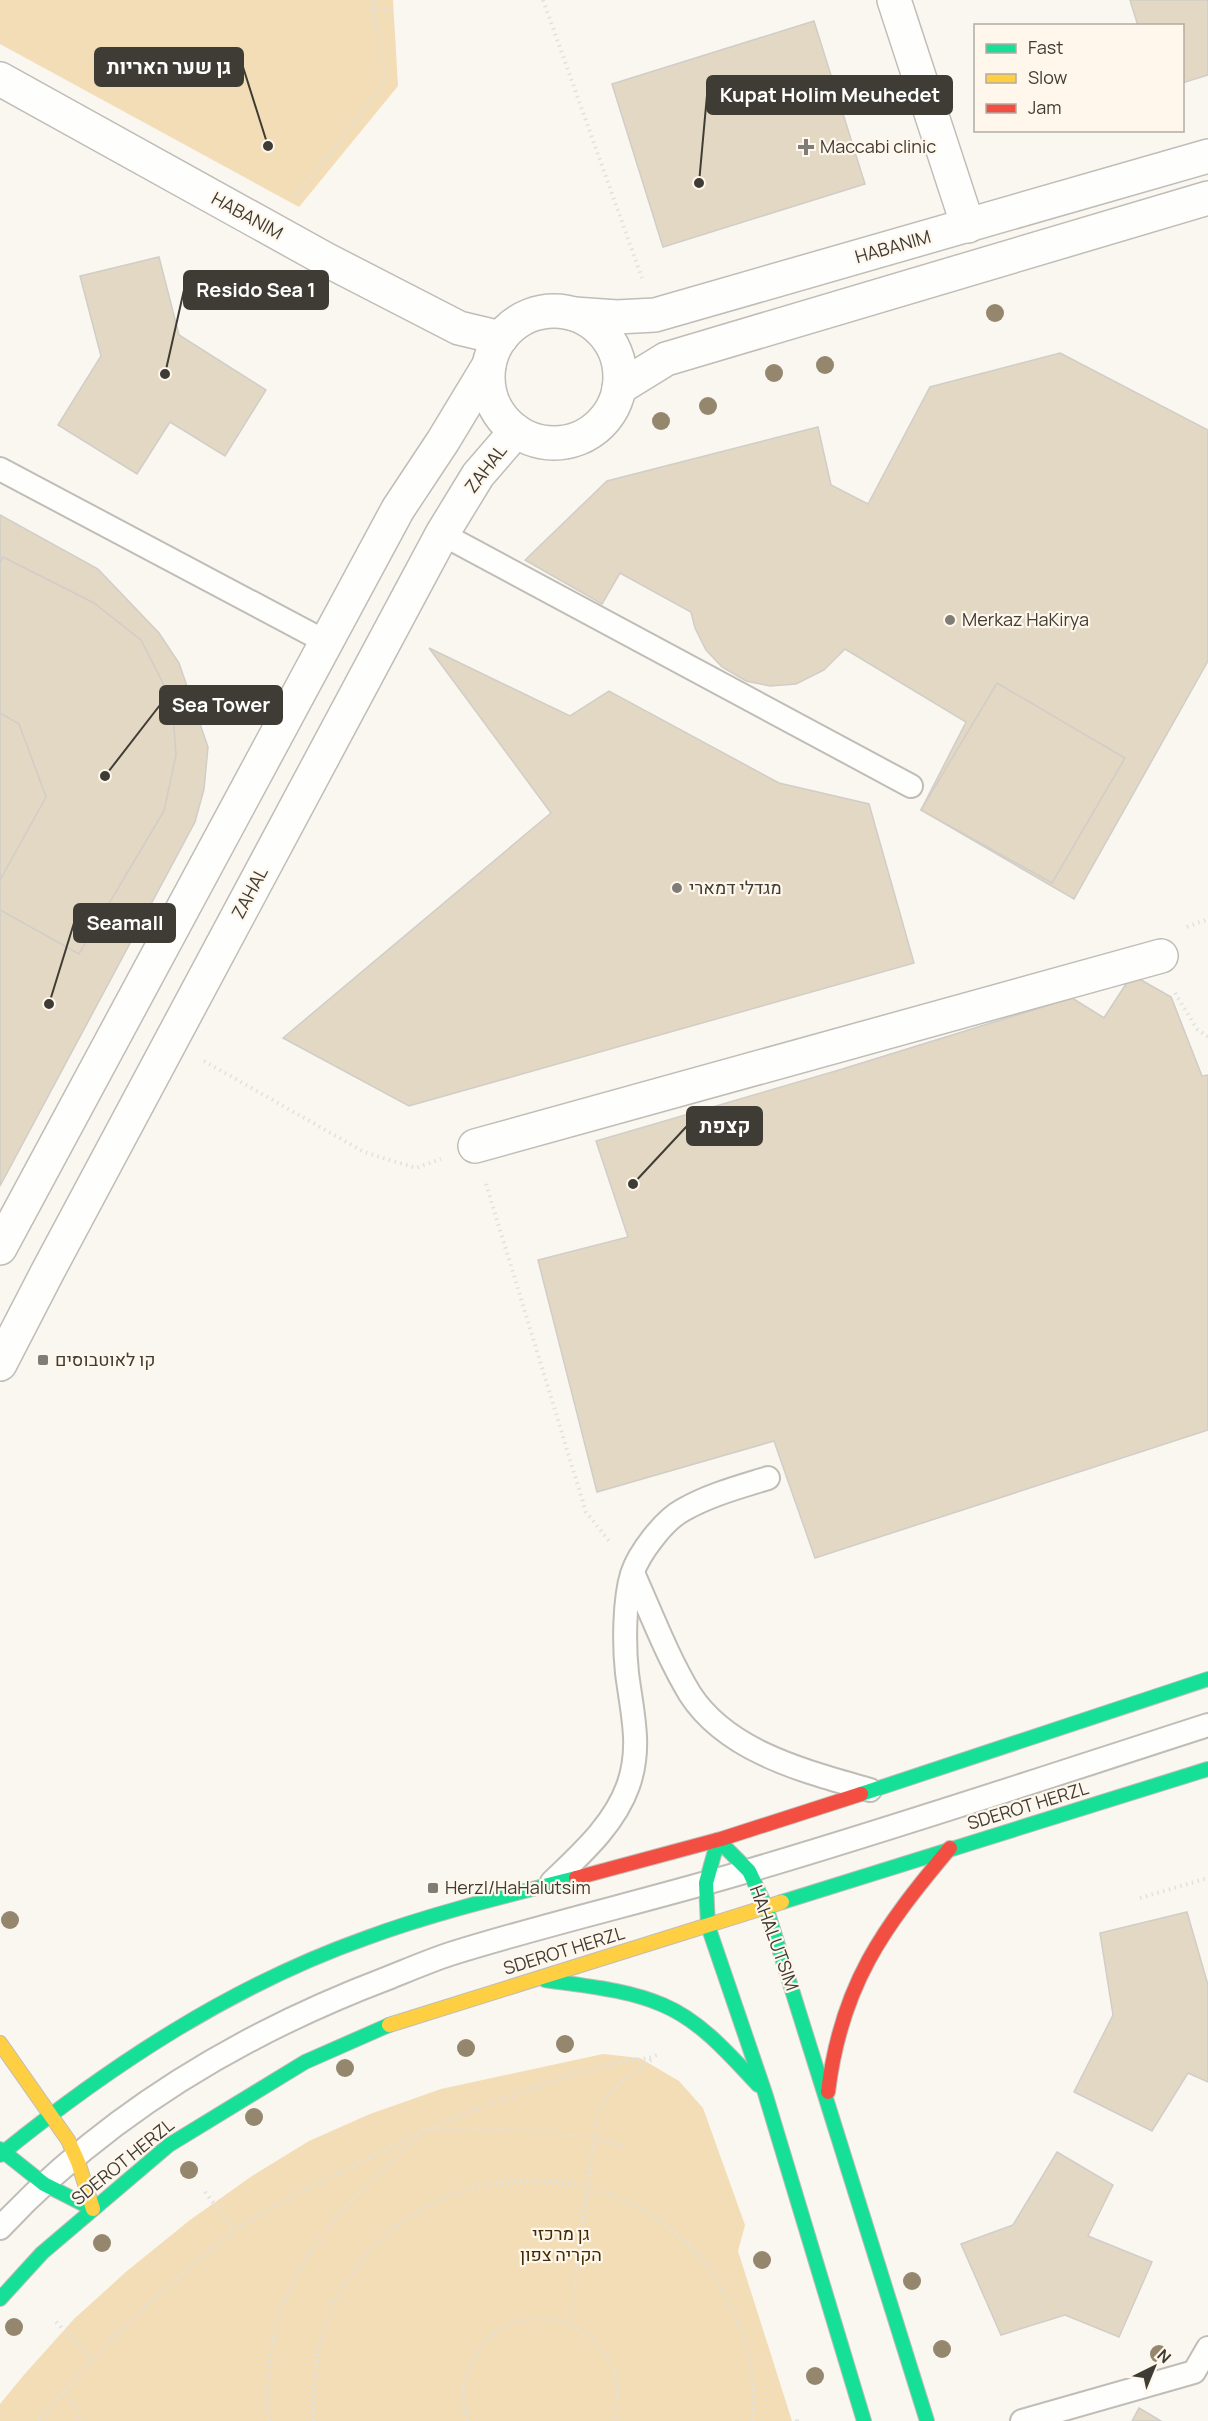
<svg xmlns="http://www.w3.org/2000/svg" width="1208" height="2421" viewBox="0 0 1208 2421" font-family="Manrope,Heebo,sans-serif">
<style>
.green{fill:#f3ddb6}
.building{fill:#e3d8c3;stroke:#d1cdc8;stroke-width:1.5}
.lines{fill:none;stroke-linecap:round;stroke-linejoin:round}
.lane-casing{stroke:#c0bdb7;stroke-width:26}
.street-casing{stroke:#c0bdb7;stroke-width:36}
.fast-casing{stroke:#c0bdb7;stroke-width:16}
.slow-casing{stroke:#c0bdb7;stroke-width:16}
.jam-casing{stroke:#c0bdb7;stroke-width:16}
.path{stroke:#e2e1de;stroke-width:4;stroke-dasharray:1.5 4.5;stroke-linecap:butt}
.lane{stroke:#fefefd;stroke-width:22}
.street{stroke:#fefefd;stroke-width:33}
.fast{stroke:#16e098;stroke-width:14}
.slow{stroke:#ffcf43;stroke-width:14}
.jam{stroke:#f24e42;stroke-width:14}
.tree{fill:#94876e}
.poi-dot{fill:#807d76;stroke:#fff7eb;stroke-width:2}
.labels{text-anchor:middle;stroke-width:4.5;stroke-linejoin:round;paint-order:stroke}
.poi-label{font-size:18px;fill:#3f3c35;stroke:#fff7eb;text-anchor:start}
.street-label{font-size:18px;fill:#3f3c35;stroke:#fff7eb}
.park-label{font-size:18px;fill:#402c03;stroke:#fff7eb}
.leader{fill:none;stroke:#3f3c35;stroke-width:2}
.callout-dot{fill:#3f3c35;stroke:#fff7eb;stroke-width:2}
.callout{fill:#3f3c35;stroke:#3f3c35;stroke-width:2}
.callout-label{font-size:20px;text-anchor:middle;font-weight:bold;fill:#fff}
</style>
<rect width="100%" height="100%" fill="#faf6f0"/>
<g class="green">
<path d="M 0,0 L 393,0 L 398,86 L 299,207 L 0,44 Z"/>
<path d="M 603,2054 L 640,2058 L 679,2081 L 703,2108 L 745,2225 L 738,2251 L 792,2421 L 0,2421 L 0,2404 L 23,2376 L 74,2319 L 127,2271 L 190,2220 L 252,2176 L 309,2141 L 370,2114 L 441,2089 Z"/>
</g>
<g class="building">
<path d="M 1130,0 L 1208,0 L 1208,75 L 1182,83 L 1182,26 L 1138,26 Z"/>
<path d="M 814,21 L 865,184 L 663,247 L 612,84 Z"/>
<path d="M 159,257 L 179,335 L 266,390 L 225,456 L 170,422 L 137,474 L 58,425 L 101,356 L 80,276 Z"/>
<path d="M 1060,353 L 1208,430 L 1208,661 L 1074,899 L 921,810 L 966,722 L 845,649 L 824,670 L 796,684 L 770,686 L 746,681 L 722,667 L 706,650 L 695,628 L 691,612 L 620,573 L 602,604 L 525,560 L 607,481 L 818,427 L 831,485 L 868,504 L 930,387 Z"/>
<path d="M 0,515 L 98,569 L 159,633 L 179,663 L 208,747 L 204,789 L 195,822 L 0,1186 Z"/>
<path d="M 3,557 L 94,603 L 141,640 L 172,701 L 176,755 L 164,811 L 79,954 L 0,910 L 0,880 L 46,797 L 19,724 L 0,713 L 0,563 Z"/>
<path d="M 429,648 L 570,716 L 609,691 L 779,783 L 869,804 L 914,963 L 409,1106 L 283,1038 L 551,813 Z"/>
<path d="M 997,683 L 1125,758 L 1052,883 L 921,810 Z"/>
<path d="M 1132,975 L 1171,997 L 1208,1093 L 1208,1295 L 946,1382 L 846,1068 L 1072,998 L 1104,1018 Z"/>
<path d="M 1132,975 L 1171,997 L 1202,1076 L 1208,1075 L 1208,1430 L 815,1558 L 774,1441 L 597,1492 L 538,1260 L 628,1237 L 596,1141 L 846,1068 L 1072,998 L 1104,1018 Z"/>
<path d="M 1187,1912 L 1208,1985 L 1208,2082 L 1188,2073 L 1152,2131 L 1074,2092 L 1113,2015 L 1100,1933 Z"/>
<path d="M 1057,2152 L 1113,2185 L 1088,2236 L 1152,2262 L 1119,2337 L 1065,2315 L 1001,2335 L 961,2244 L 1013,2225 Z"/>
<path d="M 1139,2408 L 1161,2421 L 1132,2421 Z"/>
</g>
<g class="lines">
<g class="lane-casing">
<g id="lane">
<path d="M 0,469 L 326,642"/>
<path d="M 442,534 L 911,786"/>
<path d="M 633,1573 C 651,1613 667,1656 690,1694 C 728,1753 808,1772 870,1790"/>
<path d="M 552,1882 C 581,1854 614,1825 628,1786 C 642,1747 632,1713 627,1673 C 624,1646 624,1600 632,1574 C 639,1553 664,1520 683,1510 C 709,1495 739,1487 768,1478"/>
<path d="M 0,2228 C 107,2114 243,2033 388,1978 C 408,1970 429,1961 450,1954 C 549,1923 651,1900 751,1870 C 904,1825 1056,1774 1208,1725"/>
<path d="M 1022,2421 L 1194,2372 L 1208,2348"/>
</g>
</g>
<g class="street-casing">
<g id="street">
<path d="M 894,0 L 968,226"/>
<path d="M 0,79 L 325,259 L 459,328 L 501,338"/>
<circle cx="554" cy="377" r="66"/>
<path d="M 574,314 L 617,317 L 655,315 L 1208,156"/>
<path d="M 619,388 L 666,359 L 1208,198"/>
<path d="M 475,1146 L 1161,956"/>
<path d="M 0,1248 L 398,509 L 443,441 L 489,365"/>
<path d="M 0,1364 L 48,1271 L 442,534 L 478,475 L 516,431"/>
</g>
</g>
<g class="fast-casing">
<g id="fast">
<path d="M 861,1794 L 1208,1679"/>
<path d="M 718,1840 L 749,1871 L 766,1907 L 927,2421"/>
<path d="M 718,1840 L 706,1883 L 708,1926 L 765,2093 L 864,2421"/>
<path d="M 782,1902 L 1208,1769"/>
<path d="M 545,1980 C 584,1986 626,1989 663,2005 C 701,2021 730,2055 758,2085"/>
<path d="M 0,2149 L 44,2184 L 93,2209"/>
<path d="M 0,2155 C 111,2065 231,1986 366,1938 C 434,1913 505,1896 576,1878"/>
<path d="M 0,2299 L 42,2253 L 169,2145 L 305,2062 L 389,2025"/>
</g>
</g>
<g class="slow-casing">
<g id="slow">
<path d="M 389,2025 L 782,1902"/>
<path d="M 0,2043 L 68,2140 L 78,2162 L 93,2209"/>
</g>
</g>
<g class="jam-casing">
<g id="jam">
<path d="M 576,1878 L 721,1839 L 861,1794"/>
<path d="M 828,2092 C 841,1985 883,1928 950,1848"/>
</g>
</g>
<g class="path">
<path d="M 543,0 L 642,278"/>
<path d="M 372,7 L 392,12"/>
<path d="M 295,197 L 348,131 L 386,78 L 372,7 L 374,0"/>
<path d="M 1187,927 L 1208,919"/>
<path d="M 1175,993 L 1197,1029 L 1208,1037"/>
<path d="M 204,1061 L 364,1152 L 416,1168 L 441,1159"/>
<path d="M 486,1184 L 586,1512 L 609,1541"/>
<path d="M 1140,1898 L 1208,1878"/>
<path d="M 431,2129 C 497,2129 560,2126 624,2147"/>
<path d="M 205,2192 L 234,2230"/>
<path d="M 56,2322 L 92,2359"/>
<path d="M 569,2324 L 598,2112 C 611,2085 630,2075 654,2058"/>
<path d="M 65,2389 L 82,2421"/>
<path d="M 39,2421 L 92,2359 L 144,2307 L 234,2230 L 295,2194 L 428,2129 L 495,2102 L 567,2076 L 614,2063 L 649,2058 L 660,2054"/>
<path d="M 269,2421 C 258,2288 329,2216 422,2134"/>
<path d="M 314,2421 C 313,2384 315,2349 329,2314 C 379,2193 523,2147 637,2207 C 681,2230 716,2268 735,2315 C 749,2348 757,2385 752,2421"/>
<path d="M 467,2421 C 466,2414 464,2406 463,2398 C 462,2384 467,2371 473,2359 C 516,2277 642,2330 613,2421"/>
<path d="M 797,2421 L 797,2416"/>
</g>
<use href="#lane" class="lane"/>
<use href="#street" class="street"/>
<use href="#fast" class="fast"/>
<use href="#slow" class="slow"/>
<use href="#jam" class="jam"/>
</g>
<g class="tree">
<circle cx="995" cy="313" r="9"/>
<circle cx="825" cy="365" r="9"/>
<circle cx="774" cy="373" r="9"/>
<circle cx="708" cy="406" r="9"/>
<circle cx="661" cy="421" r="9"/>
<circle cx="10" cy="1920" r="9"/>
<circle cx="565" cy="2044" r="9"/>
<circle cx="466" cy="2048" r="9"/>
<circle cx="345" cy="2068" r="9"/>
<circle cx="254" cy="2117" r="9"/>
<circle cx="189" cy="2170" r="9"/>
<circle cx="102" cy="2243" r="9"/>
<circle cx="762" cy="2260" r="9"/>
<circle cx="912" cy="2281" r="9"/>
<circle cx="14" cy="2327" r="9"/>
<circle cx="942" cy="2349" r="9"/>
<circle cx="1159" cy="2354" r="9"/>
<circle cx="815" cy="2376" r="9"/>
</g>
<g class="poi-dot">
<path d="M803 138h6v6h6v6h-6v6h-6v-6h-6v-6h6z"/>
<circle cx="950" cy="620" r="6"/>
<circle cx="677" cy="888" r="6"/>
<rect x="37" y="1354" width="12" height="12" rx="3"/>
<rect x="427" y="1882" width="12" height="12" rx="3"/>
</g>
<g class="labels">
<g class="poi-label">
<text x="820" y="153">Maccabi clinic</text>
<text x="962" y="626">Merkaz HaKirya</text>
<text x="689" y="894">מגדלי דמארי</text>
<text x="55" y="1366">קו לאוטבוסים</text>
<text x="445" y="1894">Herzl/HaHalutsim</text>
</g>
<g class="street-label">
<text transform="translate(247 216) rotate(29)" y="6">HABANIM</text>
<text transform="translate(893 247) rotate(-16)" y="6">HABANIM</text>
<text transform="translate(486 469) rotate(-52)" y="6">ZAHAL</text>
<text transform="translate(250 893) rotate(-62)" y="6">ZAHAL</text>
<text transform="translate(1028 1806) rotate(-17)" y="6">SDEROT HERZL</text>
<text transform="translate(774 1938) rotate(70)" y="6">HAHALUTSIM</text>
<text transform="translate(564 1951) rotate(-17)" y="6">SDEROT HERZL</text>
<text transform="translate(123 2162) rotate(-39)" y="6">SDEROT HERZL</text>
</g>
<g class="park-label">
<text x="561" y="2240">גן מרכזי<tspan x="561" dy="21">הקריה צפון</tspan></text>
</g>
</g>
<path class="leader" d="M268 146L243 67M699 183L707 95M165 374L184 290M105 776L160 705M49 1004L74 923M633 1184L687 1126"/>
<g class="callout-dot">
<circle cx="268" cy="146" r="6"/>
<circle cx="699" cy="183" r="6"/>
<circle cx="165" cy="374" r="6"/>
<circle cx="105" cy="776" r="6"/>
<circle cx="49" cy="1004" r="6"/>
<circle cx="633" cy="1184" r="6"/>
</g>
<g class="callout">
<rect x="95" y="48" width="148" height="38" rx="6"/>
<rect x="707" y="76" width="245" height="38" rx="6"/>
<rect x="184" y="271" width="144" height="38" rx="6"/>
<rect x="160" y="686" width="122" height="38" rx="6"/>
<rect x="74" y="904" width="101" height="38" rx="6"/>
<rect x="687" y="1107" width="75" height="38" rx="6"/>
</g>
<g class="callout-label">
<text x="169" y="74">גן שער האריות</text>
<text x="830" y="102">Kupat Holim Meuhedet</text>
<text x="256" y="297">Resido Sea 1</text>
<text x="221" y="712">Sea Tower</text>
<text x="125" y="930">Seamall</text>
<text x="725" y="1133">קצפת</text>
</g>
<rect x="974" y="24" width="210" height="108" fill="#fff7eb" stroke="#b2aca2" stroke-width="1.5"/>
<rect x="986" y="44" width="30" height="9" fill="#16e098" stroke="#b2aca2" stroke-width="1.5"/>
<text x="1028" y="54" font-size="18" fill="#3f3c35">Fast</text>
<rect x="986" y="74" width="30" height="9" fill="#ffcf43" stroke="#b2aca2" stroke-width="1.5"/>
<text x="1028" y="84" font-size="18" fill="#3f3c35">Slow</text>
<rect x="986" y="104" width="30" height="9" fill="#f24e42" stroke="#b2aca2" stroke-width="1.5"/>
<text x="1028" y="114" font-size="18" fill="#3f3c35">Jam</text>
<g transform="translate(1154 2367) rotate(43)" stroke="#fff7eb" stroke-width="4.5" paint-order="stroke">
<path d="M0-4.5L10 22L0 15L-10 22Z" fill="#3f3c35"/>
<text y="-9" font-size="16" font-weight="bold" text-anchor="middle" fill="#3f3c35">N</text>
</g>
</svg>
